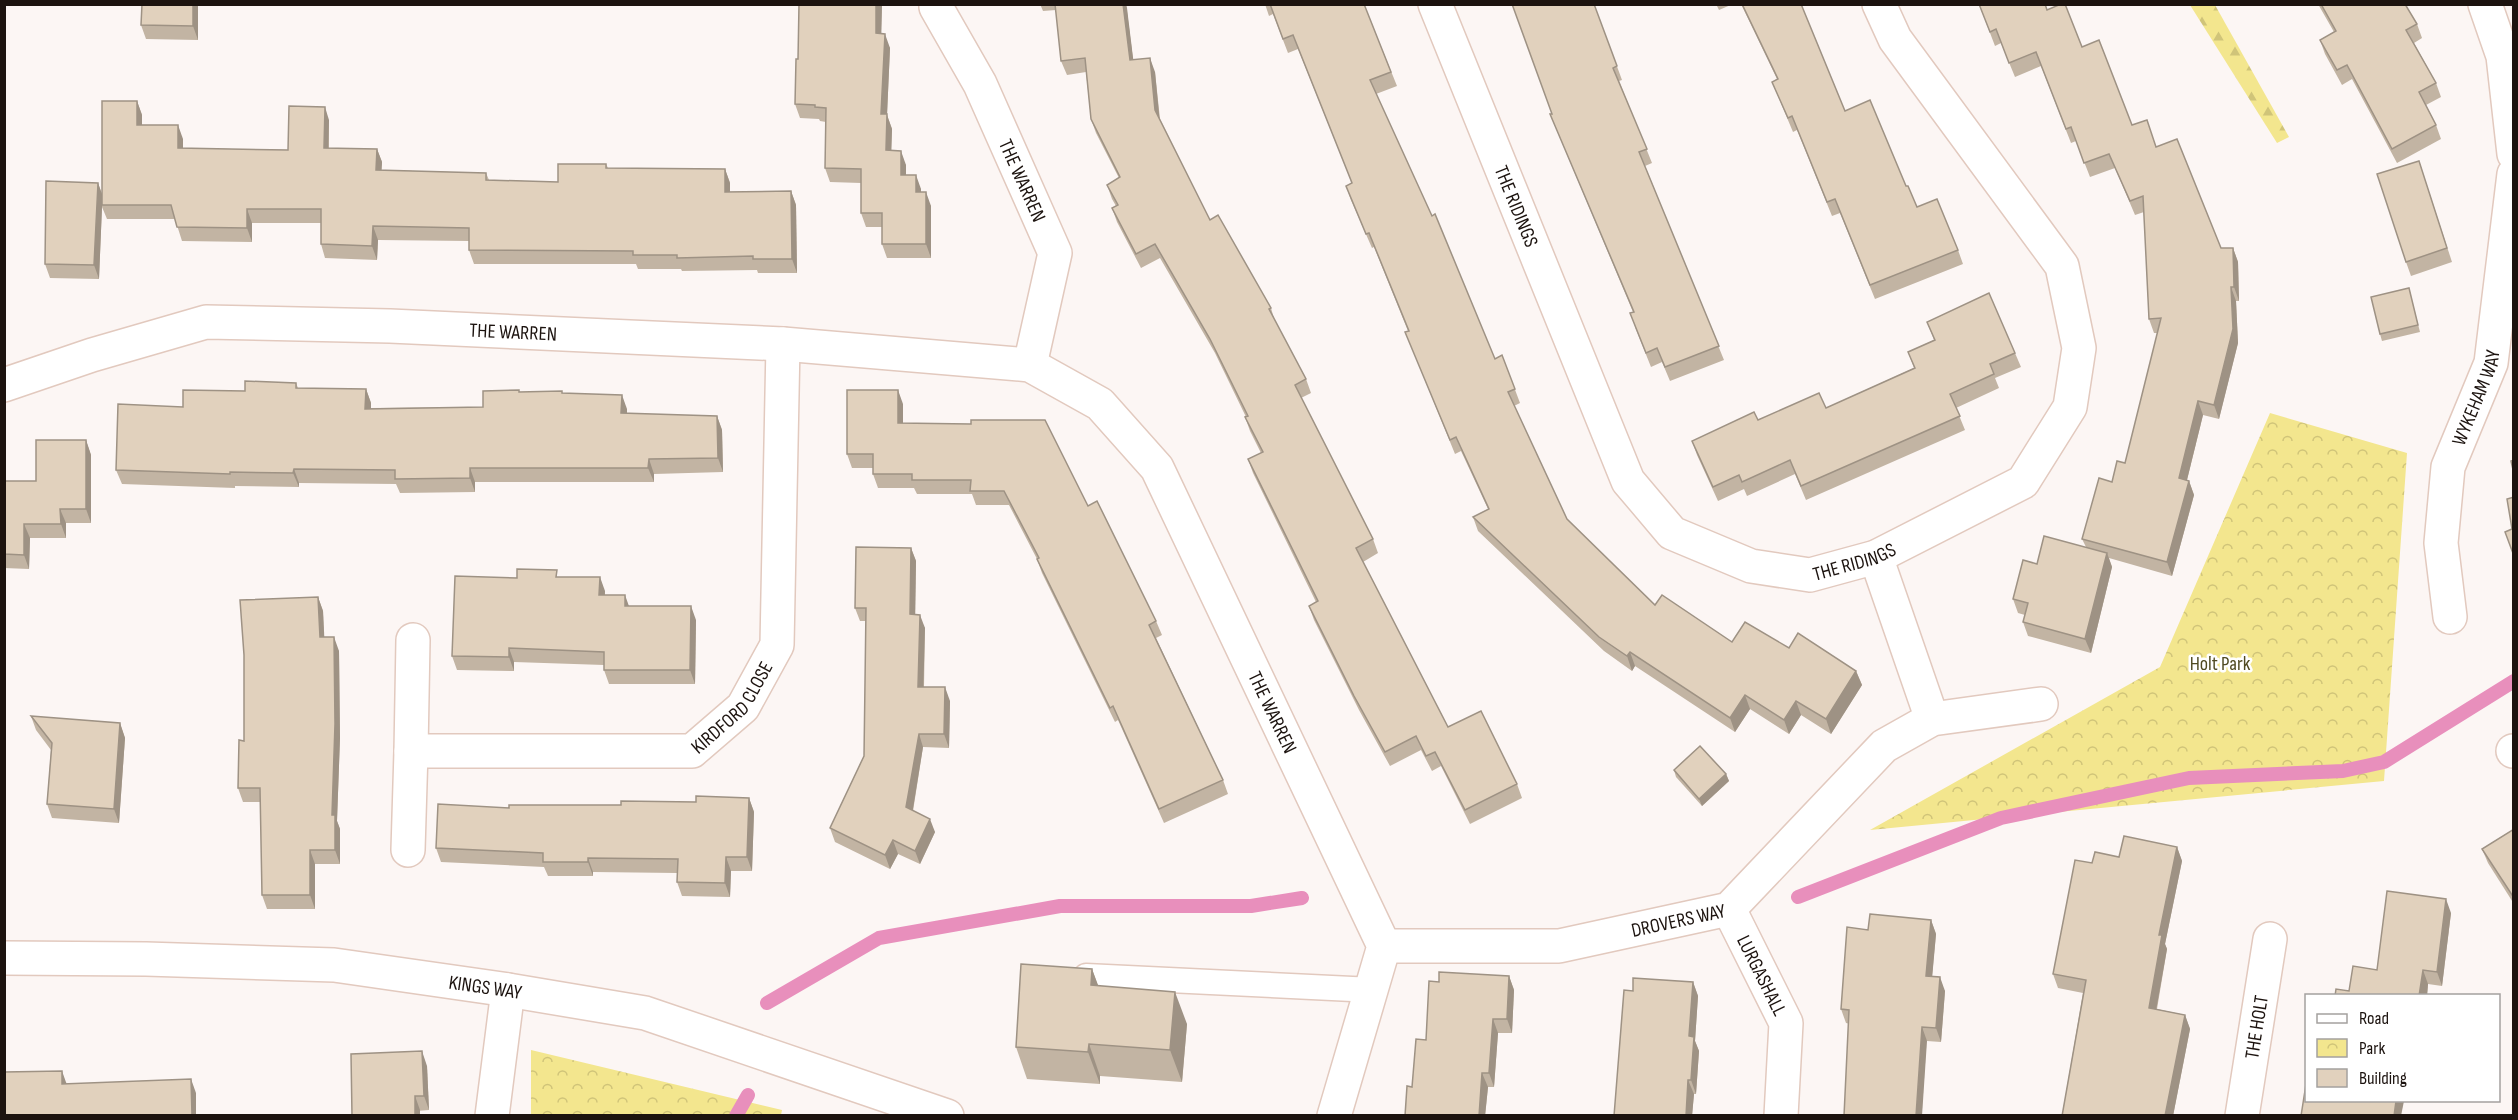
<svg xmlns="http://www.w3.org/2000/svg" width="2518" height="1120" viewBox="0 0 2518 1120" font-family="'Sofia Sans Condensed',sans-serif">
<style>
.forest{fill:url(#forest-firs)}
.park{fill:url(#park-crowns)}
.lines{fill:none;stroke-linecap:round;stroke-linejoin:round}
.stream{stroke:#e88fbc;stroke-width:14}
.service-casing{stroke:#e2c9be;stroke-width:27}
.minor-casing{stroke:#e2c9be;stroke-width:36}
.tertiary-casing{stroke:#e2c9be;stroke-width:36}
.service{stroke:#fff;stroke-width:24}
.minor{stroke:#fff;stroke-width:33}
.tertiary{stroke:#fff;stroke-width:33}
.wall{fill:#c2b4a3}
.shaded-wall{fill:#9e9284}
.building{fill:#e1d1bd;stroke:#9e9284;stroke-width:1.5}
.labels{text-anchor:middle;stroke-width:5;stroke-linejoin:round;paint-order:stroke}
.street-label{font-size:20px;fill:#1c130f;stroke:#fff}
.park-label{font-size:20px;fill:#4f4921;stroke:#fff}
</style>
<defs>
<pattern id="forest-firs" width="22" height="20" patternUnits="userSpaceOnUse" patternTransform="scale(1.5)"><rect width="22" height="20" fill="#f3e68e"/><path d="M5 1l3.5 6h-7zM16 11l3.5 6h-7z" fill="#d0c479"/></pattern>
<pattern id="park-crowns" width="20" height="18" patternUnits="userSpaceOnUse" patternTransform="scale(1.5)"><rect width="20" height="18" fill="#f3e68e"/><path d="M2 6a3 3 0 1 1 6 0M12 15a3 3 0 1 1 6 0" fill="none" stroke="#d0c479"/></pattern>
</defs>
<rect width="100%" height="100%" fill="#fcf6f4"/>
<path class="forest" d="M 2190,5 L 2215,5 L 2289,137 L 2277,143 Z"/>
<g class="park">
<path d="M 2270,413 L 2407,453 L 2384,781 L 1870,830 L 2160,667 Z"/>
<path d="M 531,1050 L 782,1110 L 781,1115 L 531,1115 Z"/>
</g>
<g class="lines">
<g class="stream">
<path d="M 1798,897 L 2001,818 L 2189,778 L 2343,771 L 2384,762 L 2514,681"/>
<path d="M 767,1003 L 879,938 L 1060,906 L 1251,906 L 1302,898"/>
<path d="M 736,1116 L 748,1095"/>
</g>
<g class="service-casing">
<path id="service" d="M 1086,976 L 1373,990"/>
</g>
<g class="minor-casing">
<g id="minor">
<path id="s1" d="M 1435,4 L 1628,481 L 1672,533 L 1751,566 L 1810,575 L 1876,557 L 2023,482 L 2070,407 L 2079,348 L 2062,266 L 1895,39 L 1879,4"/>
<path d="M 2485,4 L 2503,56 L 2514,154"/>
<path id="s2" d="M 936,7 L 980,84 L 1055,253 L 1030,365"/>
<path id="s3" d="M 4,385 L 92,355 L 206,322 L 390,326 L 783,344 L 1030,365 L 1100,404 L 1157,468 L 1384,946 L 1334,1116"/>
<path d="M 1876,557 L 1932,719"/>
<path id="s4" d="M 2450,617 L 2441,543 L 2448,467 L 2491,363 L 2514,174"/>
<path id="s5" d="M 413,640 L 411,751 L 692,751 L 743,707 L 777,645 L 783,344"/>
<path d="M 2513,751 L 2514,751"/>
<path d="M 408,850 L 411,751"/>
<path id="s6" d="M 1729,909 L 1786,1023 L 1781,1116"/>
<path id="s7" d="M 1384,946 L 1559,946 L 1729,909 L 1884,746 L 1932,719 L 2041,704"/>
<path d="M 492,1116 L 508,990"/>
<path id="s8" d="M 2242,1116 L 2270,939"/>
</g>
</g>
<g class="tertiary-casing">
<g id="tertiary">
<path id="s9" d="M 4,958 L 146,959 L 334,965 L 508,990 L 645,1013 L 947,1116"/>
</g>
</g>
<use href="#service" class="service"/>
<use href="#minor" class="minor"/>
<use href="#tertiary" class="tertiary"/>
</g>
<g class="wall">
<path d="M 198,4 L 198,40 L 146,39 L 141,25 Z"/>
<path d="M 882,4 L 881,34 L 890,48 L 887,115 L 892,129 L 891,150 L 906,165 L 906,175 L 921,189 L 921,192 L 931,206 L 931,258 L 887,258 L 882,244 L 882,227 L 866,227 L 861,213 L 861,183 L 830,182 L 825,168 L 826,122 L 820,121 L 819,119 L 800,118 L 795,104 L 798,59 Z"/>
<path d="M 1040,4 L 1126,4 L 1133,59 L 1155,72 L 1160,119 L 1210,220 L 1271,308 L 1275,322 L 1306,379 L 1311,393 L 1301,398 L 1373,539 L 1378,553 L 1363,562 L 1448,727 L 1517,784 L 1522,798 L 1470,824 L 1441,766 L 1432,771 L 1421,750 L 1390,766 L 1359,710 L 1314,620 L 1309,606 L 1316,602 L 1253,473 L 1248,459 L 1261,453 L 1250,431 L 1245,417 L 1246,417 L 1215,353 L 1160,258 L 1141,268 L 1117,222 L 1112,208 L 1116,206 L 1112,199 L 1107,185 L 1119,178 L 1096,133 L 1091,119 L 1086,72 L 1067,75 L 1061,61 L 1056,10 L 1043,11 Z"/>
<path d="M 1265,4 L 1364,4 L 1397,86 L 1376,94 L 1495,359 L 1502,355 L 1520,403 L 1514,406 L 1567,519 L 1655,605 L 1732,642 L 1789,648 L 1856,671 L 1862,685 L 1831,734 L 1801,715 L 1789,734 L 1750,709 L 1735,732 L 1635,666 L 1632,671 L 1604,651 L 1478,531 L 1473,517 L 1488,509 L 1461,451 L 1455,454 L 1411,346 L 1405,332 L 1408,331 L 1374,247 L 1372,248 L 1351,200 L 1346,186 L 1352,183 L 1298,49 L 1288,53 L 1273,14 L 1269,16 Z"/>
<path d="M 1594,4 L 1622,80 L 1619,81 L 1652,163 L 1645,166 L 1724,360 L 1670,381 L 1662,362 L 1651,367 L 1635,327 L 1633,312 L 1550,114 L 1552,114 Z"/>
<path d="M 1716,4 L 1733,4 L 1719,10 Z"/>
<path d="M 1741,4 L 1801,4 L 1845,111 L 1906,186 L 1917,207 L 1958,250 L 1963,264 L 1875,299 L 1840,213 L 1832,216 L 1797,130 L 1793,132 L 1772,82 L 1777,79 Z"/>
<path d="M 1979,4 L 2047,10 L 2082,47 L 2132,125 L 2156,147 L 2221,248 L 2233,248 L 2238,262 L 2239,301 L 2236,301 L 2238,343 L 2219,419 L 2203,415 L 2187,480 L 2189,481 L 2194,495 L 2172,576 L 2109,558 L 2112,567 L 2091,653 L 2028,636 L 2023,622 L 2025,615 L 2018,613 L 2013,599 L 2037,564 L 2086,547 L 2082,539 L 2112,482 L 2125,463 L 2158,333 L 2154,333 L 2149,319 L 2144,212 L 2135,215 L 2115,168 L 2090,177 L 2076,141 L 2071,143 L 2041,66 L 2015,77 L 2001,43 L 1995,46 Z"/>
<path d="M 2318,4 L 2405,4 L 2417,24 L 2422,38 L 2414,43 L 2436,83 L 2441,97 L 2426,105 L 2436,125 L 2441,139 L 2397,163 L 2352,79 L 2342,85 L 2325,54 L 2320,40 L 2334,32 Z"/>
<path d="M 137,101 L 142,115 L 142,125 L 183,139 L 183,148 L 288,150 L 329,120 L 329,148 L 377,149 L 382,162 L 381,170 L 486,173 L 489,180 L 558,182 L 606,164 L 608,168 L 725,169 L 730,183 L 730,192 L 791,191 L 796,205 L 797,273 L 758,273 L 757,270 L 682,271 L 681,269 L 638,269 L 636,264 L 474,264 L 469,250 L 469,241 L 378,240 L 377,260 L 325,258 L 321,244 L 321,223 L 252,223 L 252,242 L 182,241 L 175,219 L 107,219 L 102,207 L 99,279 L 50,278 L 45,264 L 98,183 L 102,194 Z"/>
<path d="M 2419,161 L 2452,262 L 2411,276 L 2406,262 Z"/>
<path d="M 2409,288 L 2420,332 L 2382,341 L 2380,334 Z"/>
<path d="M 1927,322 L 2015,353 L 2021,367 L 1995,378 L 1999,388 L 1956,408 L 1965,430 L 1806,500 L 1795,474 L 1747,496 L 1744,489 L 1718,501 L 1697,455 L 1692,441 L 1758,420 L 1826,408 L 1914,368 L 1908,352 L 1934,340 Z"/>
<path d="M 296,383 L 298,388 L 366,389 L 371,403 L 371,408 L 483,407 L 520,392 L 563,394 L 627,409 L 627,414 L 717,416 L 722,430 L 723,472 L 654,474 L 654,482 L 475,482 L 475,492 L 400,493 L 396,484 L 299,483 L 299,487 L 235,486 L 235,488 L 122,484 L 116,470 L 183,407 L 245,391 Z"/>
<path d="M 903,404 L 903,423 L 1088,506 L 1156,621 L 1162,635 L 1156,638 L 1223,780 L 1228,794 L 1164,823 L 1118,720 L 1115,722 L 1042,573 L 1037,559 L 1009,505 L 976,505 L 972,494 L 917,494 L 914,488 L 878,488 L 873,474 L 873,468 L 852,468 L 847,454 Z"/>
<path d="M 86,440 L 91,455 L 91,523 L 66,523 L 66,538 L 30,538 L 29,569 L 4,568 L 4,481 L 36,481 Z"/>
<path d="M 911,548 L 916,561 L 915,615 L 925,628 L 924,687 L 950,701 L 949,748 L 923,747 L 913,811 L 935,832 L 920,864 L 898,854 L 890,869 L 835,842 L 830,828 L 864,756 L 866,621 L 860,621 L 855,608 Z"/>
<path d="M 559,577 L 605,591 L 605,595 L 629,606 L 696,620 L 695,684 L 609,684 L 604,670 L 604,665 L 514,662 L 514,671 L 457,670 L 452,656 L 517,578 Z"/>
<path d="M 318,597 L 323,611 L 324,637 L 339,651 L 340,738 L 337,821 L 340,829 L 340,864 L 315,864 L 315,909 L 267,909 L 262,895 L 261,802 L 243,802 L 238,788 L 244,741 Z"/>
<path d="M 31,716 L 120,723 L 125,738 L 119,823 L 52,818 L 47,804 L 51,750 L 36,730 Z"/>
<path d="M 1674,770 L 1726,774 L 1729,781 L 1702,806 L 1676,777 Z"/>
<path d="M 749,798 L 754,812 L 752,871 L 731,871 L 730,897 L 682,896 L 677,882 L 677,873 L 593,872 L 593,876 L 548,876 L 544,867 L 441,862 L 436,848 L 509,808 L 621,805 L 696,802 Z"/>
<path d="M 2514,829 L 2514,904 L 2488,863 L 2482,849 Z"/>
<path d="M 2177,847 L 2182,861 L 2165,944 L 2167,949 L 2157,1009 L 2185,1015 L 2190,1029 L 2173,1116 L 2062,1116 L 2083,993 L 2058,988 L 2053,974 L 2092,863 L 2119,857 Z"/>
<path d="M 2451,913 L 2442,986 L 2428,984 L 2427,996 L 2335,996 L 2349,991 Z"/>
<path d="M 1931,920 L 1936,934 L 1932,976 L 1945,991 L 1941,1042 L 1927,1041 L 1846,1023 L 1841,1009 L 1868,930 Z"/>
<path d="M 1092,969 L 1098,986 L 1187,1024 L 1182,1082 L 1100,1076 L 1100,1084 L 1027,1079 L 1016,1047 Z"/>
<path d="M 1509,976 L 1514,990 L 1512,1033 L 1498,1033 L 1494,1087 L 1488,1087 L 1485,1116 L 1405,1116 L 1412,1087 L 1426,1040 L 1439,982 Z"/>
<path d="M 1693,982 L 1698,996 L 1695,1041 L 1699,1051 L 1696,1094 L 1694,1094 L 1692,1116 L 1614,1116 Z"/>
<path d="M 427,1066 L 429,1110 L 352,1116 Z"/>
</g>
<g class="shaded-wall">
<path d="M 193,4 L 198,4 L 198,40 L 193,26 Z"/>
<path d="M 876,4 L 882,4 L 881,47 L 876,33 Z"/>
<path d="M 1123,4 L 1126,4 L 1127,8 L 1135,74 L 1130,60 Z"/>
<path d="M 885,34 L 890,48 L 887,115 L 892,129 L 891,164 L 886,150 L 881,114 Z"/>
<path d="M 1150,58 L 1155,72 L 1160,124 L 1155,110 Z"/>
<path d="M 137,101 L 142,115 L 142,139 L 137,125 Z"/>
<path d="M 325,107 L 329,120 L 328,161 L 324,148 Z"/>
<path d="M 178,125 L 183,139 L 183,162 L 178,148 Z"/>
<path d="M 377,149 L 382,162 L 381,184 L 376,170 Z"/>
<path d="M 901,151 L 906,165 L 906,189 L 901,175 Z"/>
<path d="M 725,169 L 730,183 L 730,205 L 725,192 Z"/>
<path d="M 916,175 L 921,189 L 921,206 L 916,192 Z"/>
<path d="M 98,183 L 103,197 L 102,205 L 102,207 L 99,279 L 94,265 Z"/>
<path d="M 791,191 L 796,205 L 797,273 L 792,259 Z"/>
<path d="M 926,192 L 931,206 L 931,258 L 926,244 Z"/>
<path d="M 247,209 L 252,223 L 252,242 L 247,228 Z"/>
<path d="M 373,226 L 378,240 L 377,260 L 372,246 Z"/>
<path d="M 2233,248 L 2238,262 L 2239,301 L 2234,287 Z"/>
<path d="M 2231,287 L 2236,301 L 2238,343 L 2219,419 L 2214,405 Z"/>
<path d="M 366,389 L 371,403 L 371,423 L 365,409 Z"/>
<path d="M 898,390 L 903,404 L 903,437 L 898,423 Z"/>
<path d="M 622,395 L 627,409 L 627,427 L 621,413 Z"/>
<path d="M 2198,401 L 2203,415 L 2184,492 L 2179,478 Z"/>
<path d="M 717,416 L 722,430 L 723,472 L 718,458 Z"/>
<path d="M 86,440 L 91,455 L 91,523 L 86,509 Z"/>
<path d="M 649,459 L 654,474 L 654,482 L 648,468 Z"/>
<path d="M 470,468 L 475,482 L 475,492 L 470,478 Z"/>
<path d="M 294,469 L 299,483 L 299,487 L 293,473 Z"/>
<path d="M 2189,481 L 2194,495 L 2172,576 L 2167,562 Z"/>
<path d="M 60,509 L 66,523 L 66,538 L 61,524 Z"/>
<path d="M 24,524 L 30,538 L 29,569 L 24,555 Z"/>
<path d="M 911,548 L 916,561 L 915,628 L 910,614 Z"/>
<path d="M 2107,553 L 2112,567 L 2091,653 L 2085,639 Z"/>
<path d="M 600,577 L 605,591 L 604,609 L 599,595 Z"/>
<path d="M 625,595 L 630,609 L 625,606 Z"/>
<path d="M 318,597 L 323,611 L 325,651 L 320,637 Z"/>
<path d="M 691,606 L 696,620 L 695,684 L 690,670 Z"/>
<path d="M 920,615 L 925,628 L 923,700 L 918,687 Z"/>
<path d="M 334,637 L 339,651 L 340,738 L 337,821 L 340,829 L 340,864 L 335,850 L 332,815 Z"/>
<path d="M 509,648 L 514,662 L 514,671 L 509,657 Z"/>
<path d="M 1630,652 L 1635,666 L 1632,671 L 1627,656 Z"/>
<path d="M 1856,671 L 1862,685 L 1831,734 L 1826,719 Z"/>
<path d="M 945,687 L 950,701 L 949,748 L 944,734 Z"/>
<path d="M 1745,695 L 1750,709 L 1735,732 L 1730,718 Z"/>
<path d="M 1796,701 L 1801,715 L 1789,734 L 1784,720 Z"/>
<path d="M 120,723 L 125,738 L 119,823 L 114,809 Z"/>
<path d="M 919,734 L 923,747 L 911,821 L 906,807 Z"/>
<path d="M 1726,774 L 1729,781 L 1702,806 L 1699,799 Z"/>
<path d="M 749,798 L 754,812 L 752,871 L 747,857 Z"/>
<path d="M 930,819 L 935,832 L 920,864 L 915,851 Z"/>
<path d="M 893,840 L 898,854 L 890,869 L 885,855 Z"/>
<path d="M 2177,847 L 2182,861 L 2165,944 L 2167,949 L 2154,1022 L 2149,1008 L 2159,935 Z"/>
<path d="M 310,850 L 315,864 L 315,909 L 310,895 Z"/>
<path d="M 726,857 L 731,871 L 730,897 L 725,883 Z"/>
<path d="M 588,858 L 593,872 L 593,876 L 588,862 Z"/>
<path d="M 2446,899 L 2451,913 L 2442,986 L 2437,972 Z"/>
<path d="M 1931,920 L 1936,934 L 1931,990 L 1926,976 Z"/>
<path d="M 1092,969 L 1104,1001 L 1091,985 Z"/>
<path d="M 2423,970 L 2428,984 L 2427,996 L 2419,996 Z"/>
<path d="M 1509,976 L 1514,990 L 1512,1033 L 1507,1019 Z"/>
<path d="M 1940,977 L 1945,991 L 1941,1042 L 1936,1028 Z"/>
<path d="M 1693,982 L 1698,996 L 1695,1041 L 1699,1051 L 1696,1094 L 1691,1080 L 1689,1036 Z"/>
<path d="M 1175,992 L 1187,1024 L 1182,1082 L 1170,1050 Z"/>
<path d="M 2185,1015 L 2190,1029 L 2173,1116 L 2165,1116 Z"/>
<path d="M 1493,1019 L 1498,1033 L 1494,1087 L 1489,1073 Z"/>
<path d="M 1922,1027 L 1927,1041 L 1922,1116 L 1916,1116 Z"/>
<path d="M 1089,1044 L 1100,1076 L 1100,1084 L 1088,1052 Z"/>
<path d="M 422,1051 L 427,1066 L 429,1110 L 424,1096 Z"/>
<path d="M 62,1071 L 67,1085 L 62,1084 Z"/>
<path d="M 1482,1073 L 1488,1087 L 1485,1116 L 1479,1116 Z"/>
<path d="M 191,1079 L 196,1093 L 196,1116 L 192,1116 Z"/>
<path d="M 1688,1080 L 1694,1094 L 1692,1116 L 1686,1116 Z"/>
<path d="M 415,1096 L 420,1110 L 420,1116 L 415,1116 Z"/>
<path d="M 2396,1101 L 2404,1101 L 2401,1116 L 2394,1116 Z"/>
</g>
<g class="building">
<path d="M 142,4 L 193,4 L 193,26 L 141,25 Z"/>
<path d="M 799,4 L 876,4 L 876,33 L 885,34 L 881,114 L 887,114 L 886,150 L 901,151 L 901,175 L 916,175 L 916,192 L 926,192 L 926,244 L 882,244 L 882,213 L 861,213 L 861,169 L 825,168 L 826,108 L 815,107 L 815,105 L 795,104 L 796,59 L 798,59 Z"/>
<path d="M 1055,4 L 1123,4 L 1130,60 L 1150,58 L 1155,110 L 1210,220 L 1218,215 L 1271,308 L 1269,309 L 1306,379 L 1295,385 L 1373,539 L 1356,548 L 1448,727 L 1481,711 L 1517,784 L 1465,810 L 1435,752 L 1426,756 L 1416,736 L 1385,752 L 1354,696 L 1309,606 L 1318,601 L 1248,459 L 1263,452 L 1245,417 L 1248,416 L 1210,339 L 1155,244 L 1136,254 L 1112,208 L 1118,205 L 1107,185 L 1120,177 L 1091,119 L 1085,58 L 1061,61 Z"/>
<path d="M 1270,4 L 1364,4 L 1391,72 L 1370,80 L 1432,216 L 1435,214 L 1495,359 L 1502,355 L 1515,389 L 1508,392 L 1567,519 L 1655,605 L 1662,595 L 1732,642 L 1745,622 L 1789,648 L 1798,633 L 1856,671 L 1826,719 L 1796,701 L 1784,720 L 1745,695 L 1730,718 L 1630,652 L 1627,656 L 1599,637 L 1473,517 L 1489,509 L 1456,437 L 1450,440 L 1405,332 L 1409,331 L 1369,233 L 1366,234 L 1346,186 L 1352,183 L 1293,35 L 1283,39 Z"/>
<path d="M 1512,4 L 1594,4 L 1617,66 L 1613,68 L 1647,149 L 1639,152 L 1719,346 L 1665,367 L 1657,348 L 1646,353 L 1630,313 L 1634,312 L 1550,114 L 1552,114 Z"/>
<path d="M 1742,4 L 1801,4 L 1845,111 L 1870,100 L 1906,186 L 1908,186 L 1917,207 L 1937,199 L 1958,250 L 1870,285 L 1835,199 L 1827,202 L 1792,116 L 1788,118 L 1772,82 L 1778,79 Z"/>
<path d="M 1979,4 L 2045,4 L 2047,10 L 2061,4 L 2065,4 L 2082,47 L 2099,40 L 2132,125 L 2147,120 L 2156,147 L 2177,139 L 2221,248 L 2233,248 L 2234,287 L 2231,287 L 2233,329 L 2214,405 L 2198,401 L 2179,478 L 2189,481 L 2167,562 L 2082,539 L 2099,478 L 2112,482 L 2117,461 L 2125,463 L 2161,318 L 2149,319 L 2143,196 L 2130,201 L 2109,154 L 2084,163 L 2071,127 L 2066,129 L 2036,52 L 2009,63 L 1996,29 L 1990,32 Z"/>
<path d="M 2321,4 L 2405,4 L 2417,24 L 2406,30 L 2436,83 L 2419,92 L 2436,125 L 2392,149 L 2347,65 L 2337,70 L 2320,40 L 2336,31 Z"/>
<path d="M 102,101 L 137,101 L 137,125 L 178,125 L 178,148 L 288,150 L 289,106 L 325,107 L 324,148 L 377,149 L 376,170 L 486,173 L 486,180 L 558,182 L 558,164 L 606,164 L 606,168 L 725,169 L 725,192 L 791,191 L 792,259 L 753,259 L 753,256 L 677,258 L 677,255 L 633,255 L 633,251 L 469,250 L 469,228 L 373,226 L 372,246 L 321,244 L 321,209 L 247,209 L 247,228 L 177,227 L 171,205 L 102,205 Z"/>
<path d="M 2419,161 L 2447,248 L 2406,262 L 2377,174 Z"/>
<path d="M 46,181 L 98,183 L 94,265 L 45,264 Z"/>
<path d="M 2409,288 L 2418,325 L 2380,334 L 2371,297 Z"/>
<path d="M 1989,293 L 2015,353 L 1990,364 L 1994,374 L 1950,394 L 1960,416 L 1801,486 L 1790,460 L 1742,482 L 1739,475 L 1713,487 L 1692,441 L 1754,412 L 1758,420 L 1819,393 L 1826,408 L 1915,368 L 1908,352 L 1935,340 L 1927,322 Z"/>
<path d="M 245,381 L 296,383 L 296,388 L 366,389 L 365,409 L 483,407 L 483,391 L 519,390 L 519,392 L 562,391 L 562,393 L 622,395 L 621,413 L 717,416 L 718,458 L 649,459 L 648,468 L 470,468 L 470,478 L 395,479 L 395,470 L 294,469 L 293,473 L 230,472 L 230,474 L 116,470 L 118,404 L 183,407 L 183,390 L 245,391 Z"/>
<path d="M 847,390 L 898,390 L 898,423 L 971,424 L 971,420 L 1045,420 L 1088,506 L 1097,501 L 1156,621 L 1149,625 L 1223,780 L 1159,809 L 1113,706 L 1110,708 L 1037,559 L 1039,558 L 1004,491 L 970,491 L 971,480 L 912,480 L 912,474 L 873,474 L 873,454 L 847,454 Z"/>
<path d="M 36,440 L 86,440 L 86,509 L 60,509 L 61,524 L 24,524 L 24,555 L 4,554 L 4,481 L 36,481 Z"/>
<path d="M 2514,460 L 2514,474 L 2511,461 Z"/>
<path d="M 2514,497 L 2514,556 L 2505,532 L 2512,529 L 2507,499 Z"/>
<path d="M 2044,536 L 2107,553 L 2085,639 L 2023,622 L 2028,603 L 2013,599 L 2023,560 L 2037,564 Z"/>
<path d="M 856,547 L 911,548 L 910,614 L 920,615 L 918,687 L 945,687 L 944,734 L 919,734 L 906,807 L 930,819 L 915,851 L 893,840 L 885,855 L 830,828 L 864,756 L 866,608 L 855,608 Z"/>
<path d="M 517,569 L 557,570 L 556,577 L 600,577 L 599,595 L 625,595 L 625,606 L 691,606 L 690,670 L 604,670 L 604,652 L 509,648 L 509,657 L 452,656 L 455,576 L 517,578 Z"/>
<path d="M 318,597 L 320,637 L 334,637 L 335,724 L 332,815 L 335,815 L 335,850 L 310,850 L 310,895 L 262,895 L 260,788 L 238,788 L 239,740 L 244,741 L 244,655 L 240,600 Z"/>
<path d="M 31,716 L 120,723 L 114,809 L 47,804 L 52,743 Z"/>
<path d="M 1700,746 L 1726,774 L 1699,799 L 1674,770 Z"/>
<path d="M 696,796 L 749,798 L 747,857 L 726,857 L 725,883 L 677,882 L 678,859 L 588,858 L 588,862 L 543,862 L 543,853 L 436,848 L 438,804 L 509,808 L 509,805 L 621,805 L 621,801 L 696,802 Z"/>
<path d="M 2514,829 L 2514,898 L 2482,849 Z"/>
<path d="M 2124,836 L 2177,847 L 2159,935 L 2162,935 L 2149,1008 L 2185,1015 L 2165,1116 L 2062,1116 L 2086,980 L 2053,974 L 2075,860 L 2092,863 L 2095,852 L 2119,857 Z"/>
<path d="M 2387,891 L 2446,899 L 2437,972 L 2423,970 L 2419,996 L 2335,996 L 2336,989 L 2349,991 L 2353,966 L 2377,970 Z"/>
<path d="M 1870,914 L 1931,920 L 1926,976 L 1940,977 L 1936,1028 L 1922,1027 L 1916,1116 L 1844,1116 L 1849,1010 L 1841,1009 L 1847,927 L 1868,930 Z"/>
<path d="M 1021,964 L 1092,969 L 1091,985 L 1175,992 L 1170,1050 L 1089,1044 L 1088,1052 L 1016,1047 Z"/>
<path d="M 1439,972 L 1509,976 L 1507,1019 L 1493,1019 L 1489,1073 L 1482,1073 L 1479,1116 L 1405,1116 L 1407,1086 L 1412,1087 L 1416,1039 L 1426,1040 L 1429,981 L 1439,982 Z"/>
<path d="M 1633,978 L 1693,982 L 1689,1036 L 1694,1037 L 1691,1080 L 1688,1080 L 1686,1116 L 1614,1116 L 1624,990 L 1633,991 Z"/>
<path d="M 422,1051 L 424,1096 L 415,1096 L 415,1116 L 352,1116 L 351,1054 Z"/>
<path d="M 62,1071 L 62,1084 L 191,1079 L 192,1116 L 4,1116 L 4,1072 Z"/>
<path d="M 2306,1084 L 2307,1101 L 2396,1101 L 2394,1116 L 2301,1116 Z"/>
</g>
<g class="labels">
<g class="street-label">
<text dy="7" stroke="none"><textPath href="#s2" startOffset="194">THE WARREN</textPath></text>
<text dy="7" stroke="none"><textPath href="#s1" startOffset="218">THE RIDINGS</textPath></text>
<text dy="7" stroke="none"><textPath href="#s3" startOffset="519">THE WARREN</textPath></text>
<text dy="7" stroke="none"><textPath href="#s4" startOffset="226">WYKEHAM WAY</textPath></text>
<text dy="7" stroke="none"><textPath href="#s1" startOffset="774">THE RIDINGS</textPath></text>
<text dy="7" stroke="none"><textPath href="#s5" startOffset="452">KIRDFORD CLOSE</textPath></text>
<text dy="7" stroke="none"><textPath href="#s3" startOffset="1473">THE WARREN</textPath></text>
<text dy="7" stroke="none"><textPath href="#s7" startOffset="297">DROVERS WAY</textPath></text>
<text dy="7" stroke="none"><textPath href="#s6" startOffset="74">LURGASHALL</textPath></text>
<text dy="7" stroke="none"><textPath href="#s9" startOffset="483">KINGS WAY</textPath></text>
<text dy="7" stroke="none"><textPath href="#s8" startOffset="90">THE HOLT</textPath></text>
</g>
<g class="park-label">
<text x="2220" y="670">Holt Park</text>
</g>
</g>
<rect width="2518" height="1120" fill="none" stroke="#1c130f" stroke-width="12"/>
<rect x="2305" y="994" width="195" height="108" fill="#ffffff" stroke="#a4a19f" stroke-width="1.5"/>
<rect x="2317" y="1014" width="30" height="9" fill="#ffffff" stroke="#a4a19f" stroke-width="1.5"/>
<text x="2359" y="1024" font-size="18" fill="#1c130f">Road</text>
<rect x="2317" y="1039" width="30" height="18" fill="url(#park-crowns)" stroke="#a4a19f" stroke-width="1.5"/>
<text x="2359" y="1054" font-size="18" fill="#1c130f">Park</text>
<rect x="2317" y="1069" width="30" height="18" fill="#e1d1bd" stroke="#a4a19f" stroke-width="1.5"/>
<text x="2359" y="1084" font-size="18" fill="#1c130f">Building</text>
</svg>
